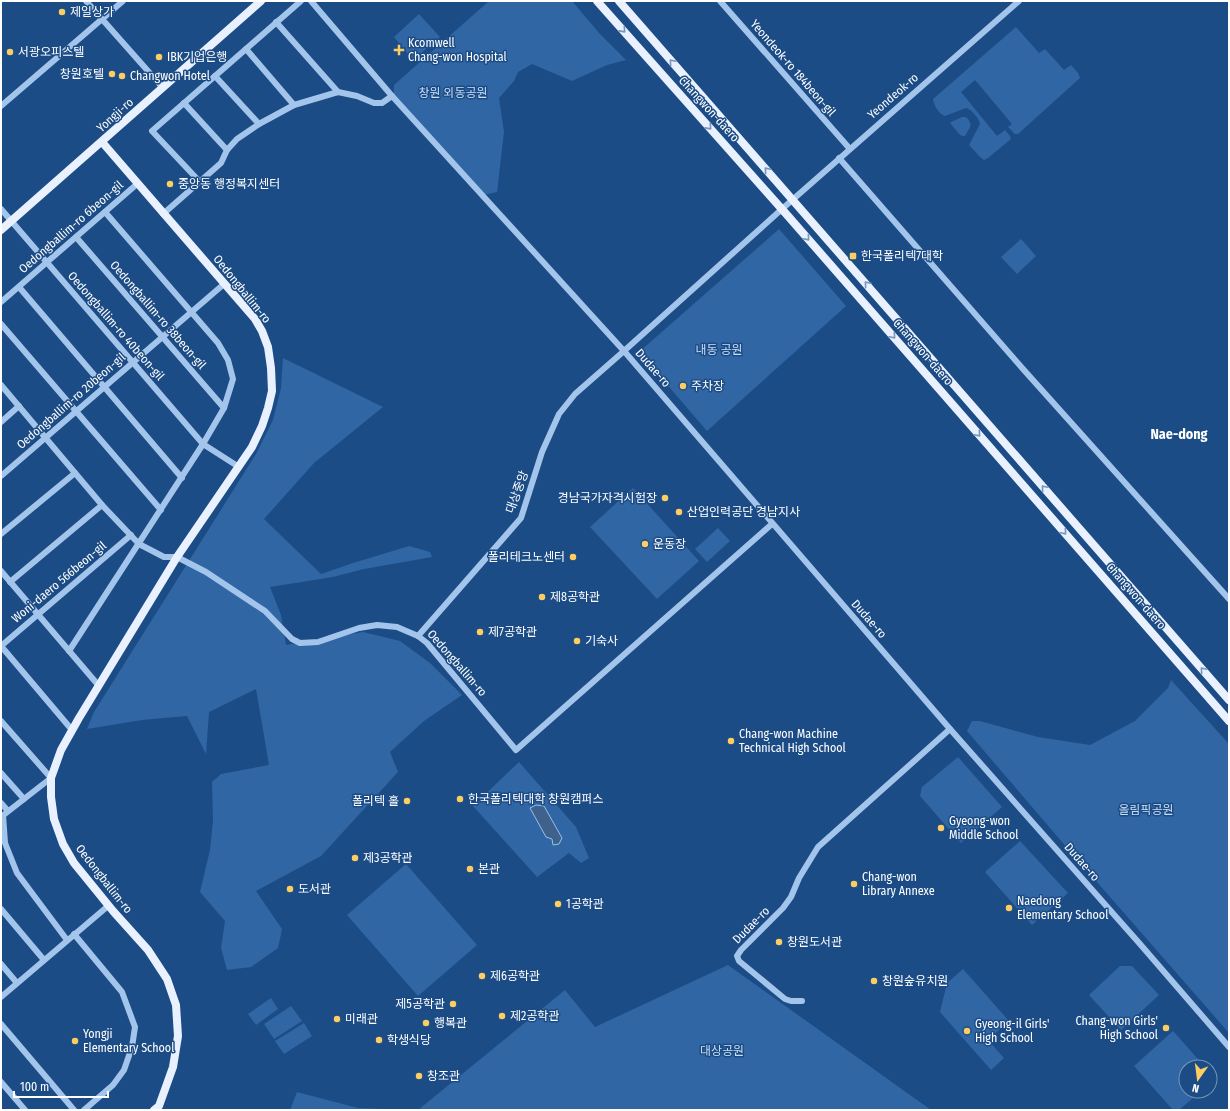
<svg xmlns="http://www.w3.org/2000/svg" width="1230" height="1111" viewBox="0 0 1230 1111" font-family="'Fira Sans Condensed','Noto Sans KR',sans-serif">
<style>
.green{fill:#3066a4}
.water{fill:#3f628c;stroke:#97c0ed}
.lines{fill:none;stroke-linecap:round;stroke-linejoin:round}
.minor{stroke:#a4c5eb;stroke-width:6}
.major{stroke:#e9f1fe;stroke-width:8}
.oneway{stroke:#7896bc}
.poi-dot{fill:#fbcd62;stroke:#1c4c86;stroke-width:1.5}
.labels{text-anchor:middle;stroke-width:3;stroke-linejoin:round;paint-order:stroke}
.poi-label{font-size:12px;fill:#fff;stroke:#1c4c86;text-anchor:start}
.street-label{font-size:12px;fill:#fff;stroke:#1c4c86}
.park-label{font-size:12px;fill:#c9dff8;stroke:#1c4c86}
.quarter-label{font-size:14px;font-weight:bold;fill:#fff;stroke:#1c4c86}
</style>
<rect width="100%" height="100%" fill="#1c4c86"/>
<g class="green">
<path d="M 489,1 L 572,1 L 600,34 L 626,60 L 607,65 L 572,81 L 532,64 L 518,72 L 514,81 L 499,98 L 504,132 L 497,192 L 484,195 L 394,96 L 394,85 Z"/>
<path d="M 419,14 L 440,37 L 413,60 L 394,37 Z"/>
<path d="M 1016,27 L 1039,53 L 1045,49 L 1064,70 L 1071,65 L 1078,73 L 1080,78 L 1018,134 L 1015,134 L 1008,127 L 1012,124 L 975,80 L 961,92 L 997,136 L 1005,130 L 1010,136 L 1011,139 L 988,158 L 984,160 L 980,157 L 969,145 L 980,124 C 979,118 971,109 966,108 L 945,116 C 939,114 934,106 933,99 Z"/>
<path d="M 962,117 L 966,117 C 974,125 970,127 965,136 L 963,136 L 960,135 L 950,123 L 951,122 Z"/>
<path d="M 779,229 L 846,306 L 707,431 L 639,352 Z"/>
<path d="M 1021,239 L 1036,256 L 1017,274 L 1001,257 Z"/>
<path d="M 283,358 L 383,407 L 314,463 L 264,519 L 321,574 L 353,563 L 409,546 L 430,552 L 432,557 L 364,569 L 333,577 L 270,587 L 281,615 L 286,645 L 363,632 L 400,641 L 430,663 L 462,695 L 424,721 L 390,752 L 398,772 L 321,856 L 256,891 L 282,929 L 278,948 L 251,967 L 227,970 L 221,948 L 225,921 L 200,892 L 210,850 L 213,821 L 212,782 L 221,774 L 269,765 L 256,689 L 209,712 L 206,754 L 187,716 L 142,720 L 87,729 L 94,712 L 256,454 L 273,420 L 281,388 Z"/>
<path d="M 633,488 L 699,561 L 657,599 L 590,527 Z"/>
<path d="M 718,528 L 730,541 L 707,562 L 695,549 Z"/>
<path d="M 1171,680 L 1229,744 L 1229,1033 L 1062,842 L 967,731 L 972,721 L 980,721 L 1038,737 L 1090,745 L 1135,721 L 1168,688 Z"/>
<path d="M 958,757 L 1002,807 L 961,843 L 920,796 L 922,787 Z"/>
<path d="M 519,762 L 576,827 L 589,858 L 581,863 L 569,853 L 537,877 L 473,806 Z"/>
<path d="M 1020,841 L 1068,893 L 1032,925 L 985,872 Z"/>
<path d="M 406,864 L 477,945 L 418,996 L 347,915 Z"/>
<path d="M 728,965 L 931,1110 L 418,1110 L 565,990 L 595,1027 Z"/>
<path d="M 1120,966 L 1132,966 L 1159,995 L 1121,1030 L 1089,995 Z"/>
<path d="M 963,969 L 1009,1021 L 988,1040 L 1004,1058 L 991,1070 L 940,1012 L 947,983 Z"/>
<path d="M 271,998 L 278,1009 L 256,1025 L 248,1014 Z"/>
<path d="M 291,1006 L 302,1021 L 274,1039 L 264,1024 Z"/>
<path d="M 304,1023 L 312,1036 L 284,1054 L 275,1041 Z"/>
<path d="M 1173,1031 L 1205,1067 L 1186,1067 L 1186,1091 L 1201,1091 L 1179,1110 L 1173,1110 L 1134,1066 Z"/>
<path d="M 297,1092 L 358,1108 L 416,1110 L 290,1110 Z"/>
</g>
<path class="water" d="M 536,805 L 544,806 L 562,838 L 559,844 L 553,845 L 552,839 L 546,837 L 530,808 Z"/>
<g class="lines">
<g class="minor">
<path d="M 86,1 L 163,88"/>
<path d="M 720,1 L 850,149"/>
<path d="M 1019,1 L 782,209 L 624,351 L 950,729 L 1140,944 L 1229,1047"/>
<path d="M 276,22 L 338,92"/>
<path d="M 246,49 L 294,105"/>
<path d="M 215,76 L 259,124"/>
<path d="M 392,96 L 624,351 L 575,394 L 559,414 L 542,452 L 521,518 L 418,636"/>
<path d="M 184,103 L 227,150"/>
<path d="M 1,106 L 123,1"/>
<path d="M 839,158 L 1023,369 L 1229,599"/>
<path d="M 200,182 L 152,131 L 301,1"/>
<path d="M 1,209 L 203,444 L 239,467"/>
<path d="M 163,214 L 221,163 L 227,150 L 237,139 L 259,124 L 294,105 L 338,92 L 357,96 L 374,103 L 382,103 L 392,96 L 311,1"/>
<path d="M 76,237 L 224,408"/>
<path d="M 19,287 L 182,478"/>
<path d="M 1,302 L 137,184"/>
<path d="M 1,324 L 161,510"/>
<path d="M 1,385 L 102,505 L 139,544 L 164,557 L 177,557 L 206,572 L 265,611 L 292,639 L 300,643 L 318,642 L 359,628 L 377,625 L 397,627 L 418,636 L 427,643 L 516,750 L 772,524"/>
<path d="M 1,422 L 19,406"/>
<path d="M 1,476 L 224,284"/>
<path d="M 1,534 L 75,473"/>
<path d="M 1,571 L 99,686"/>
<path d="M 10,582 L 102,505"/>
<path d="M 69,651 L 203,444 L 224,408 L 233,379 L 228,360 L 218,343 L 105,212"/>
<path d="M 1,721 L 51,778 L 1,817"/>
<path d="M 72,730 L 1,646 L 131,535"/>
<path d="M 1,773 L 24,799"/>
<path d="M 1,803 L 8,811"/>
<path d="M 3,815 L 5,843 L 17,873 L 67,940"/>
<path d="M 1,909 L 44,960"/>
<path d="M 74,934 L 122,992 L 135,1027 L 132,1047 L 124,1070 L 113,1085 L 84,1110"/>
<path d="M 1,964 L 17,983"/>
<path d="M 1,997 L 108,906"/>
<path d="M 802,1001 L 791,1001 L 785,999 L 739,961 L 737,956 L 741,950 L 783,908 L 791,897 L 799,878 L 818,847 L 950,729"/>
<path d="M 1,1024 L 74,1110"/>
<path d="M 1,1082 L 25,1110"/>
</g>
<g class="major">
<path d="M 597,1 L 788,216 L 1229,721"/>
<path d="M 619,1 L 1229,700"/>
<path d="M 102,142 L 255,319 L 262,331 L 268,347 L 271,368 L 272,391 L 268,408 L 262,426 L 252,447 L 177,557 L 79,718 L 61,750 L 51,778 L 51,797 L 54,819 L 63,844 L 74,863 L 113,911 L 148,950 L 167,979 L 176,1005 L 178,1036 L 173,1067 L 159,1106 L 154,1110"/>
<path d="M 1,230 L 261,1"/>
</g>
</g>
<defs><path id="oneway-chevron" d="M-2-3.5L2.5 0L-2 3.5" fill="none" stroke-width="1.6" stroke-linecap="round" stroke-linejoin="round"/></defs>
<g class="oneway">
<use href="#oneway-chevron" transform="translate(623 30) rotate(48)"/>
<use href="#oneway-chevron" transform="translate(672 62) rotate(-131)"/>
<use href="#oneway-chevron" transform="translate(709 127) rotate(48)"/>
<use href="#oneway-chevron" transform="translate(767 170) rotate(-131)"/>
<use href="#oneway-chevron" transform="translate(807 238) rotate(49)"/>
<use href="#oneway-chevron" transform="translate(867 284) rotate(-131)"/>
<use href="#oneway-chevron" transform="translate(893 336) rotate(49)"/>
<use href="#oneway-chevron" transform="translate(978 434) rotate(49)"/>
<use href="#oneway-chevron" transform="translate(1044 488) rotate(-131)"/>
<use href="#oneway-chevron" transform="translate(1064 532) rotate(49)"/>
<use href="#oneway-chevron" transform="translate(1203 670) rotate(-131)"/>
</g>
<g class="poi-dot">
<circle cx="62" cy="12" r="4"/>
<path d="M397 44h4v4h4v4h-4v4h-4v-4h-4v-4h4z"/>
<circle cx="10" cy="52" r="4"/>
<circle cx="159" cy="57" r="4"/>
<circle cx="112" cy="74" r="4"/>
<circle cx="122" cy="76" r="4"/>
<circle cx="170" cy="184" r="4"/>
<rect x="849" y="252" width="8" height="8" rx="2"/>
<circle cx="683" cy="386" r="4"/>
<circle cx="665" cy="498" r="4"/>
<circle cx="679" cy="512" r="4"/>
<circle cx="645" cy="544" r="4"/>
<circle cx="573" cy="557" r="4"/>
<circle cx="542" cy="597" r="4"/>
<circle cx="480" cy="632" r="4"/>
<circle cx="577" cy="641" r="4"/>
<circle cx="731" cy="741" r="4"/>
<circle cx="460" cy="799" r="4"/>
<circle cx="407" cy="801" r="4"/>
<circle cx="941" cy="828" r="4"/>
<circle cx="355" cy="858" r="4"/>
<circle cx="470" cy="869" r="4"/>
<circle cx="854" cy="884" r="4"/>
<circle cx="290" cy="889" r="4"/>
<circle cx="558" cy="904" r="4"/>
<circle cx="1009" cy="908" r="4"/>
<circle cx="779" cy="942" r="4"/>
<circle cx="482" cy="976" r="4"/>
<circle cx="874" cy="981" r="4"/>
<circle cx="453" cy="1004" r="4"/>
<circle cx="502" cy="1016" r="4"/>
<circle cx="337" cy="1019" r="4"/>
<circle cx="426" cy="1023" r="4"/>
<circle cx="1166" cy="1028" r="4"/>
<circle cx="967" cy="1031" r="4"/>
<circle cx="379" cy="1040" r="4"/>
<circle cx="75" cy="1041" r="4"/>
<circle cx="419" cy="1076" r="4"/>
</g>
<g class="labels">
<g class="poi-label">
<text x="70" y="16">제일상가</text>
<text x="408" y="47">Kcomwell<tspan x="408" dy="14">Chang-won Hospital</tspan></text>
<text x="18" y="56">서광오피스텔</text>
<text x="167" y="61">IBK기업은행</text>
<text x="104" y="78" text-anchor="end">창원호텔</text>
<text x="130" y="80">Changwon Hotel</text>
<text x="178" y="188">중앙동 행정복지센터</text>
<text x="861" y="260">한국폴리텍7대학</text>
<text x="691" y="390">주차장</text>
<text x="657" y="502" text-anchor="end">경남국가자격시험장</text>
<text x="687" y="516">산업인력공단 경남지사</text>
<text x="653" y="548">운동장</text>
<text x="565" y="561" text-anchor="end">폴리테크노센터</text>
<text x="550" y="601">제8공학관</text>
<text x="488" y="636">제7공학관</text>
<text x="585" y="645">기숙사</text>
<text x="739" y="738">Chang-won Machine<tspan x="739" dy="14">Technical High School</tspan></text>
<text x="468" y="803">한국폴리텍대학 창원캠퍼스</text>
<text x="399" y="805" text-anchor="end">폴리텍 홀</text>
<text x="949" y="825">Gyeong-won<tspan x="949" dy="14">Middle School</tspan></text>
<text x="363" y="862">제3공학관</text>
<text x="478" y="873">본관</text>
<text x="862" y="881">Chang-won<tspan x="862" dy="14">Library Annexe</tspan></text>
<text x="298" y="893">도서관</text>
<text x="1017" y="905">Naedong<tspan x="1017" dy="14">Elementary School</tspan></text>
<text x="566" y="908">1공학관</text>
<text x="787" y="946">창원도서관</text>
<text x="490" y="980">제6공학관</text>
<text x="882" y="985">창원숲유치원</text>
<text x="445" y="1008" text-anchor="end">제5공학관</text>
<text x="510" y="1020">제2공학관</text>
<text x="345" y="1023">미래관</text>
<text x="1158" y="1025" text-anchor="end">Chang-won Girls'<tspan x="1158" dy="14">High School</tspan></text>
<text x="434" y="1027">행복관</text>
<text x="975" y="1028">Gyeong-il Girls'<tspan x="975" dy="14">High School</tspan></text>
<text x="83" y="1038">Yongji<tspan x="83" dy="14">Elementary School</tspan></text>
<text x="387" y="1044">학생식당</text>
<text x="427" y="1080">창조관</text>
</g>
<g class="street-label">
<text transform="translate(793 68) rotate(49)" y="4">Yeondeok-ro 184beon-gil</text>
<text transform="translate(893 96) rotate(-41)" y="4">Yeondeok-ro</text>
<text transform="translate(709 109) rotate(48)" y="4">Changwon-daero</text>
<text transform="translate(115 115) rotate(-42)" y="4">Yongji-ro</text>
<text transform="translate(71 227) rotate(-41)" y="4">Oedongballim-ro 6beon-gil</text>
<text transform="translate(242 289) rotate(51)" y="4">Oedongballim-ro</text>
<text transform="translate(158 315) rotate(49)" y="4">Oedongballim-ro 38beon-gil</text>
<text transform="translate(116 326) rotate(49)" y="4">Oedongballim-ro 40beon-gil</text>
<text transform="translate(923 352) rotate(49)" y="4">Changwon-daero</text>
<text transform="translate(653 368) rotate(49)" y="4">Dudae-ro</text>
<text transform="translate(71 401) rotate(-41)" y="4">Oedongballim-ro 20beon-gil</text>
<text transform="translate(517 492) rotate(-70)" y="4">대상중앙</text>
<text transform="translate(59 582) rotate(-40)" y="4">Woni-daero 566beon-gil</text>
<text transform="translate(1136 596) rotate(49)" y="4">Changwon-daero</text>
<text transform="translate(869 619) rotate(49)" y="4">Dudae-ro</text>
<text transform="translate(457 663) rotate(49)" y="4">Oedongballim-ro</text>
<text transform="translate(1082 862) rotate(49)" y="4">Dudae-ro</text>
<text transform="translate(104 879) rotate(52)" y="4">Oedongballim-ro</text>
<text transform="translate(751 925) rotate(-45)" y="4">Dudae-ro</text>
</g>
<g class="park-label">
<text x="453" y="97">창원 외동공원</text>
<text x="719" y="354">내동 공원</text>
<text x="1146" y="814">올림픽공원</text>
<text x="722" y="1055">대상공원</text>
</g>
<g class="quarter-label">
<text x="1179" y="439">Nae-dong</text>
</g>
</g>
<rect width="1230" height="1111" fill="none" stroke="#ffffff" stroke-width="4"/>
<g transform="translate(1198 1079) rotate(194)"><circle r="19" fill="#1c4c86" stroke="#7794b6"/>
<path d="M0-3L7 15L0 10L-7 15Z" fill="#fbcd62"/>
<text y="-6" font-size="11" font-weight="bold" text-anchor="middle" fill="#ffffff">N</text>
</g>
<path d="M14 1091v6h94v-6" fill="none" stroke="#ffffff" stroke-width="2"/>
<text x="20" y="1091" font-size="12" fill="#ffffff" stroke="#1c4c86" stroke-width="3" paint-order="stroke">100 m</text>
</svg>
